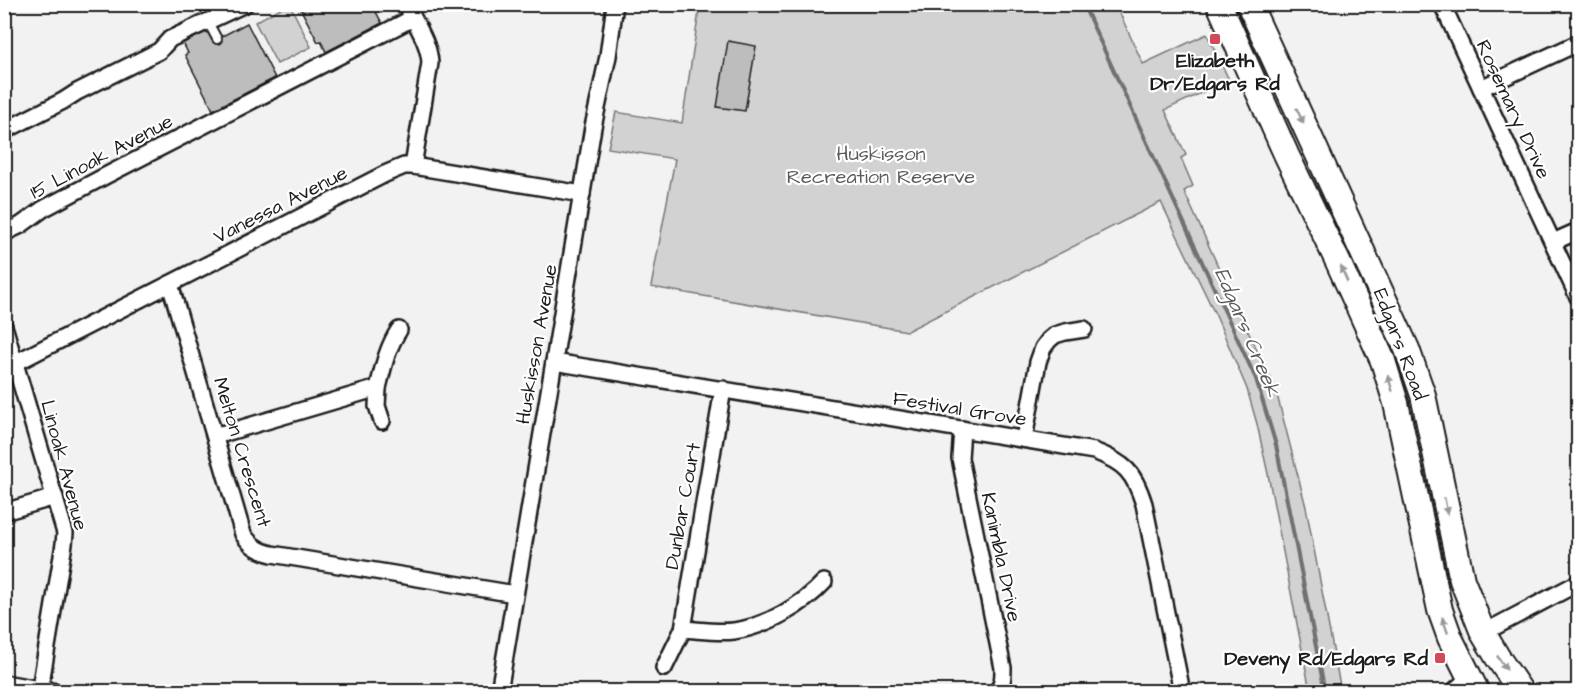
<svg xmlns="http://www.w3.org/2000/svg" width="1583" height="696" viewBox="0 0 1583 696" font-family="'Architects Daughter',sans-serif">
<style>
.green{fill:#d2d2d2;stroke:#777;stroke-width:1.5}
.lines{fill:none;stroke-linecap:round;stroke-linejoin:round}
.stream{stroke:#707070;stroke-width:4}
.building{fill:#bdbdbd;stroke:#1c1c1c;stroke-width:1.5}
.lane-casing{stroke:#1c1c1c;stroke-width:12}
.street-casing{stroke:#1c1c1c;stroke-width:20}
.primary-casing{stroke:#1c1c1c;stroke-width:28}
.lane{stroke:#fff;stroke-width:8}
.street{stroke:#fff;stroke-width:15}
.primary{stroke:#fff;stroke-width:24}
.oneway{fill:#999}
.poi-dot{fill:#d1495b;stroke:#fff;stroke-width:2}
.labels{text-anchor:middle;stroke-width:4.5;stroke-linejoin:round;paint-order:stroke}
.poi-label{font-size:20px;font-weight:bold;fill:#1c1c1c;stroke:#fff}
.street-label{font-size:20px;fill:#1c1c1c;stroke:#fff}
.park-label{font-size:20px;fill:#5c5c5c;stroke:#fff}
.water-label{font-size:21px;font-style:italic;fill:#5b5b5b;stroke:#fff}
</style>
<rect width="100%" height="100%" fill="#f2f2f2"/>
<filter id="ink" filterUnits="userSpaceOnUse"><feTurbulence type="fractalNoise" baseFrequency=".0167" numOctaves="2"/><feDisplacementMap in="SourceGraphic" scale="12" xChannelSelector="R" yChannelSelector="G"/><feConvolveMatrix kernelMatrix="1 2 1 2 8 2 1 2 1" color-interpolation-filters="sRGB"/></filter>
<g filter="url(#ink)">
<g class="green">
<path d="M 288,4 L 290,5 L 311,47 L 277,64 L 255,22 Z"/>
<path d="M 700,5 L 1116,5 L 1143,64 L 1207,34 L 1229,80 L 1165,110 L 1186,155 L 1181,158 L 1193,186 L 1184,191 L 1241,317 L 1275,387 L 1306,507 L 1341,691 L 1310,691 L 1268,474 L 1257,424 L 1247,389 L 1217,318 L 1161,202 L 907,331 L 651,287 L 675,159 L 608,148 L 616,112 L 682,123 Z"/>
</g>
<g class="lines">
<path class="stream" d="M 1083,4 L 1256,379 L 1276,445 L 1325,692"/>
</g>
<g class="building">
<path d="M 298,4 L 376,4 L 379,11 L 376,12 L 382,23 L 326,52 L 321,41 L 318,42 Z"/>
<path d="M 247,23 L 275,78 L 213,110 L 185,55 L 188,53 L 183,43 L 210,30 L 215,40 Z"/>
<path d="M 728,41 L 756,46 L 745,111 L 717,107 Z"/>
</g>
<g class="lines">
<g class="lane-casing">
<path id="lane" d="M 208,22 L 217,39"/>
</g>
<g class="street-casing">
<g id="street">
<path d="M 406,4 C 415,23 429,42 430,63 L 413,166"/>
<path d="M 1442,4 L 1578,297"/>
<path d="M 1481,88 L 1578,43"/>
<path d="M 4,131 L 63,101 L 77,92 L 159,51 L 170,39 L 245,4"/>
<path d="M 4,233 L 21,225 L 43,209 L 107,175 L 413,18"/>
<path d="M 1553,242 L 1578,231"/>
<path d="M 170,284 L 243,534 C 251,546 259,551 272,554 L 515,594"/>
<path d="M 4,326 L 65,533 L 64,544 L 40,689"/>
<path d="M 554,362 L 1094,451 C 1125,463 1134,472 1144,504 L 1182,692"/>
<path d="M 15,363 L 385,174 L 404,166 L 413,166 L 582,194"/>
<path d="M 378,388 L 377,406 L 382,421"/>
<path d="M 962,429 L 960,458 L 1003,668 C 1003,678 1003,684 996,692"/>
<path d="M 215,436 L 378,388 C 383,368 387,348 399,330"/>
<path d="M 1024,439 L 1038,362 L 1043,348 L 1049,340 L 1055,335 L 1065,332 L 1084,329"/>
<path d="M 4,512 L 55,497"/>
<path d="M 683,629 C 700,630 717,633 734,631 C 765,627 803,605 824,582"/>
<path d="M 1483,633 L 1578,583"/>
<path d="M 664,668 L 683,629 L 723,389"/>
<path d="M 4,683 L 57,692"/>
<path d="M 499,692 L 593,127 L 608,56 L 615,4"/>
<path d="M 1453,692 L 1469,678"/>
</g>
</g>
<g class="primary-casing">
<g id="primary">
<path d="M 1219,4 L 1286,154 L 1338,262 L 1383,361 L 1396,403 L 1440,610 L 1450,638 L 1477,692"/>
<path d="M 1249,4 L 1407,349 L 1423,395 L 1462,580 L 1483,633 L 1498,658 L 1521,692"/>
</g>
</g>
<use href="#lane" class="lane"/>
<use href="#street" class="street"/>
<use href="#primary" class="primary"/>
</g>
<defs><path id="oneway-solid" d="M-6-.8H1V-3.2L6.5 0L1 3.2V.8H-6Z" transform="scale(1.5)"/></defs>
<g class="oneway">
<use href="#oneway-solid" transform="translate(1300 116) rotate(65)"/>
<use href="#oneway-solid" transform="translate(1344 274) rotate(-114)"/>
<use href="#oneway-solid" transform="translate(1390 383) rotate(-107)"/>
<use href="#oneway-solid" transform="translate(1446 506) rotate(79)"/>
<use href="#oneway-solid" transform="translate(1445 625) rotate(-109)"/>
<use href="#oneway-solid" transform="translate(1502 663) rotate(56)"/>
</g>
</g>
<g class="poi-dot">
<rect x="1209" y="33" width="12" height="12" rx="3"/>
<rect x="1434" y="652" width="12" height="12" rx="3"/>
</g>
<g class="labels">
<g class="poi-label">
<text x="1215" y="67">Elizabeth<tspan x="1215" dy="23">Dr/Edgars Rd</tspan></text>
<text x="1428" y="665" text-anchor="end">Deveny Rd/Edgars Rd</text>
</g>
<g class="street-label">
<text transform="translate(1514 109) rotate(65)" y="7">Rosemary Drive</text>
<text transform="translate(101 156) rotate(-28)" y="7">15 Linoak Avenue</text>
<text transform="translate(280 204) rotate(-27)" y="7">Vanessa Avenue</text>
<text transform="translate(536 344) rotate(-80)" y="7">Huskisson Avenue</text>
<text transform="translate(1401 344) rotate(69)" y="7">Edgars Road</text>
<text transform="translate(960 408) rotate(9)" y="7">Festival Grove</text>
<text transform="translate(243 452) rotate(73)" y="7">Melton Crescent</text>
<text transform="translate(65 465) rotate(75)" y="7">Linoak Avenue</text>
<text transform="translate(682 506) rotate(-80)" y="7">Dunbar Court</text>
<text transform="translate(1002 557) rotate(78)" y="7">Kanimbla Drive</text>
</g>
<g class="park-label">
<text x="881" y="160">Huskisson<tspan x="881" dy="23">Recreation Reserve</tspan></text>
</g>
<g class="water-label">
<text transform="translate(1248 332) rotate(67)" y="7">Edgars Creek</text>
</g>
</g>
<rect width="1583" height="696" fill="none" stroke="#fff" stroke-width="24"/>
<rect x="12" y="12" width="1559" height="672" fill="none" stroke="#1c1c1c" stroke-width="2" filter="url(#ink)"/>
</svg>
